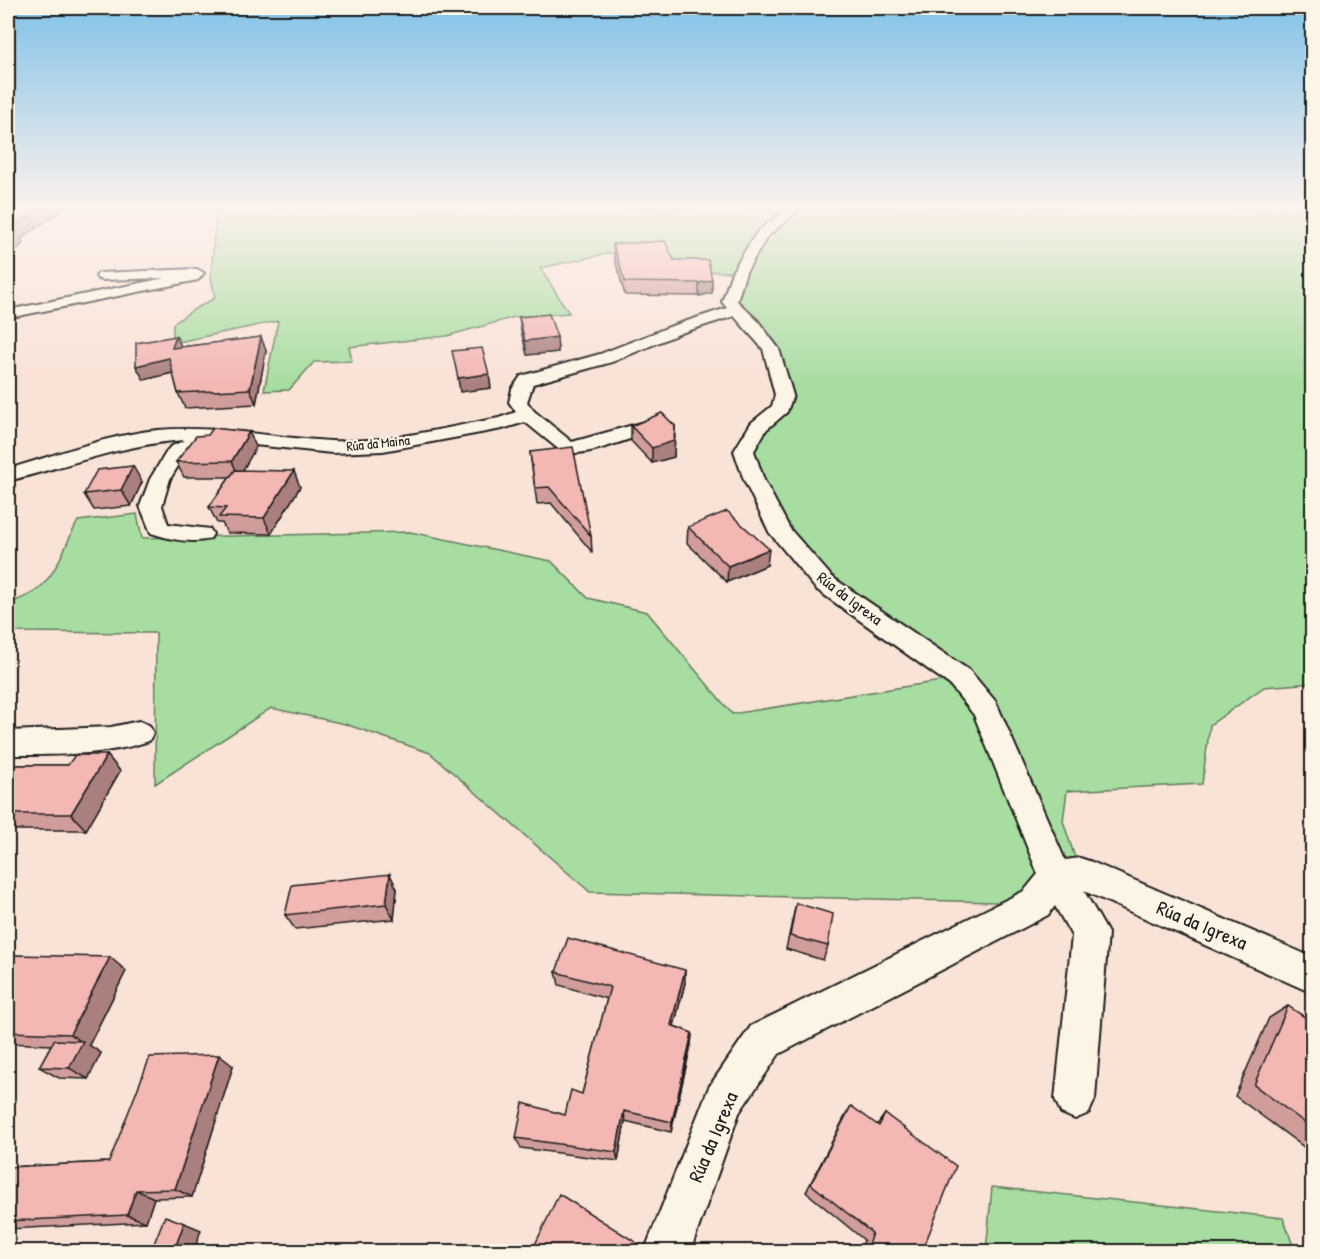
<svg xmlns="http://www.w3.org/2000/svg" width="1320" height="1259" viewBox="0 0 1320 1259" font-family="'Patrick Hand',sans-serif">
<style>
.green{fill:#a7dda0;stroke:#627c5e;stroke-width:1.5}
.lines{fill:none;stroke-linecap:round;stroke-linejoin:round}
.minor-casing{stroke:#1c1c1c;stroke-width:4}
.minor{fill:#fcf5e5;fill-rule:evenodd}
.wall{fill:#d19d9b;stroke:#1c1c1c;stroke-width:1.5}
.shaded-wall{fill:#aa807e;stroke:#1c1c1c;stroke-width:1.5}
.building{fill:#f3b7b4;stroke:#1c1c1c;stroke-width:1.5}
.labels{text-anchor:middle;stroke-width:4.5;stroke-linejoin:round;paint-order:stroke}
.far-street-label{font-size:14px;fill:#1c1c1c;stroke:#fcf5e5}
.street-label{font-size:16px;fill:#1c1c1c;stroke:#fcf5e5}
.near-street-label{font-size:20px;fill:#1c1c1c;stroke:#fcf5e5}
</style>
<rect width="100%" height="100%" fill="#f9e2d6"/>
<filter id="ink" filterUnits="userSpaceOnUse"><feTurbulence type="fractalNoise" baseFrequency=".0167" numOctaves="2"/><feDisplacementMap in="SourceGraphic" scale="12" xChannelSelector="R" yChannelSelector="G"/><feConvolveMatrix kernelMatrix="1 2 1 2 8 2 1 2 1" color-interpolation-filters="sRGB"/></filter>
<g filter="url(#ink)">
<g class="green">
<path d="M 119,209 L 1312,209 L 1312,683 L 1264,687 L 1210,725 L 1202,784 L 1067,791 L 1063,821 L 1080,873 L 1036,903 L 590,892 L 430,753 L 345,724 L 271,708 L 155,784 L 156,633 L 8,632 L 8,604 C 17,600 29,596 37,590 C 58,573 65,544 78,521 L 137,514 L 142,538 L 410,532 L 551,561 L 588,598 L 647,612 L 732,714 L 960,678 L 824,583 L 780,532 L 744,451 L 781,408 L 771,349 L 729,302 L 739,272 L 674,271 L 667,249 L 610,253 L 540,268 L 569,313 L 515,317 L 447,336 L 349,347 L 352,361 L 314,362 L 289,390 L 264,391 L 278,321 L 173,343 L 173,324 L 193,310 L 215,298 L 211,277 L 216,210 Z"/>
<path d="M 992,1187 L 1283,1218 L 1295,1251 L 986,1251 Z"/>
</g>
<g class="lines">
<g class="minor-casing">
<g id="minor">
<path d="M 787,209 L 800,209 L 767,237 L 746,272 L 737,301 L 758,321 L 779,349 L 793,395 L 787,412 L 766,430 L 754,451 L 764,480 L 790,529 L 832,577 L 970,671 L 996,702 L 1065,860 L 1080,858 L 1092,862 L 1312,957 L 1312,993 L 1084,891 L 1108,933 L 1095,1099 L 1089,1113 L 1075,1119 L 1061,1113 L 1055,1099 L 1072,936 L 1055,906 L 1048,915 L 779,1054 L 739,1113 L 690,1252 L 644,1252 L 709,1087 L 751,1026 L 1024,891 L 1038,874 L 974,715 L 950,685 L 816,589 L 769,532 L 744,480 L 734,451 L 751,423 L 772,406 L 775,395 L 763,349 L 734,316 L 681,333 L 612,362 L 533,384 L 527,402 L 534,411 L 572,442 L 644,422 L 651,424 L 654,428 L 651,432 C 627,439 585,458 562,452 L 525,422 L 502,429 L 383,451 L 332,453 L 216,441 L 218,444 L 215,448 L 191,451 L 185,455 L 170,479 L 162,506 L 168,524 L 210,529 L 213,534 L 210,539 C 191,544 169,539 151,533 L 140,506 L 150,479 L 167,451 L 170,447 L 185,440 C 124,444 68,466 8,481 L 8,469 C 56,455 107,435 158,430 C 216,425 273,438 331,441 C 387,443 444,428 499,418 L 516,412 L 509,402 L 512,389 L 521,376 L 600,354 L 669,327 L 727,308 L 722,302 L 732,272 L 757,232 Z"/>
<path d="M 197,269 L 204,273 L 198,280 L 8,318 L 8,310 L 165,278 L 103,280 L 98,279 L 96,276 L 98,273 Z"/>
<path d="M 139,721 L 149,725 L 153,733 L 149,741 C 105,756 54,755 8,755 L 8,731 L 111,727 Z"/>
</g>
</g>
<use href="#minor" class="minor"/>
</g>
<g class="wall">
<path d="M 613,244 L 674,260 L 712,280 L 712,293 L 699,296 L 625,295 L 614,256 Z"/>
<path d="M 519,317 L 557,337 L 558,352 L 527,355 L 521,331 Z"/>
<path d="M 176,336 L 181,347 L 261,337 L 266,351 L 256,404 L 185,408 L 178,393 L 173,373 L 144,380 L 136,366 Z"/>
<path d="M 631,426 L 675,426 L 674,457 L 652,463 L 631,441 Z"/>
<path d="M 249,432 L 256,447 L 242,470 L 300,487 L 271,534 L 227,533 L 222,523 L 217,523 L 209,507 L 230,477 L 184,477 L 176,462 Z"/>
<path d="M 530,452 L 591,536 L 592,552 L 551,503 L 537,504 Z"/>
<path d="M 142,482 L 131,506 L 94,510 L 84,494 Z"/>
<path d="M 688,527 L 767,565 L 727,582 L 687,543 Z"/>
<path d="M 107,755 L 120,771 L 86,830 L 8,830 L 8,765 L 68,765 Z"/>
<path d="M 397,889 L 394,919 L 295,929 L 285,915 Z"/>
<path d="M 796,903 L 828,946 L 823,960 L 786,949 Z"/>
<path d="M 8,965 L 126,971 L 89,1045 L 101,1053 L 88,1079 L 59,1078 L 39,1067 L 51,1045 L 8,1043 Z"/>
<path d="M 556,972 L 685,983 L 674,1026 L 692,1033 L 691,1045 L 671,1132 L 625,1121 L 618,1161 L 521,1148 L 516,1138 L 565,1115 L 582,1094 L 607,999 L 559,985 Z"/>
<path d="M 1288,1006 L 1312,1022 L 1312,1153 L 1235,1096 L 1269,1018 Z"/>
<path d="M 233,1066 L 192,1197 L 154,1198 L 146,1222 L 8,1229 L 8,1167 L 109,1162 Z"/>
<path d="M 851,1106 L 877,1125 L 885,1114 L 922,1251 L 860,1251 L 864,1240 L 806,1192 L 845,1116 Z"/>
</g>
<g class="shaded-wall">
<path d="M 40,209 L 63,209 L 21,239 L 23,243 L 8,259 L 8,231 Z"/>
<path d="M 712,280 L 712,293 L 699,296 L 699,283 Z"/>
<path d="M 176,336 L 183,350 L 172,348 Z"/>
<path d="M 261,337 L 266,351 L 256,404 L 250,389 Z"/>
<path d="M 557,337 L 558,352 L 527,355 L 525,341 Z"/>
<path d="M 169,358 L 176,372 L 144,380 L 136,366 Z"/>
<path d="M 489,374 L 491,388 L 460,392 L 458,378 Z"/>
<path d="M 675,426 L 674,457 L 652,463 L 652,448 Z"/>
<path d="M 249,432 L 256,447 L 239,477 L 232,461 Z"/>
<path d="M 133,466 L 142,482 L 131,506 L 121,490 Z"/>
<path d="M 294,471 L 300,487 L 271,534 L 264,518 Z"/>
<path d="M 769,549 L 767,565 L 727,582 L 728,566 Z"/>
<path d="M 107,755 L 120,771 L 86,830 L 71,814 Z"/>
<path d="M 390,874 L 397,889 L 394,919 L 386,904 Z"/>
<path d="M 110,957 L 126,971 L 89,1045 L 101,1053 L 88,1079 L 69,1068 L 82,1042 L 70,1034 Z"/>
<path d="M 685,970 L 685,983 L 671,1037 L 671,1025 Z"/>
<path d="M 692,1033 L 691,1045 L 671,1132 L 672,1122 Z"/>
<path d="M 219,1055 L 233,1066 L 192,1197 L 175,1189 Z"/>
<path d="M 624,1111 L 625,1121 L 618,1161 L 616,1152 Z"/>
<path d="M 8,1113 L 13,1116 L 8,1125 Z"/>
<path d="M 136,1190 L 154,1198 L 146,1222 L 127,1215 Z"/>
<path d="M 184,1223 L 201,1230 L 194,1251 L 174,1251 Z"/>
</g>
<g class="building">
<path d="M 8,209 L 40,209 L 8,231 Z"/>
<path d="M 8,231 L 16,231 L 8,239 Z"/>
<path d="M 665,241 L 674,260 L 708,260 L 712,280 L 699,283 L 625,282 L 613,244 Z"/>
<path d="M 549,314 L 557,337 L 525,341 L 519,317 Z"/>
<path d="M 176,336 L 172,348 L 261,337 L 250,389 L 178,393 L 169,358 L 136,366 L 136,343 Z"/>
<path d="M 482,348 L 489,374 L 458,378 L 452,351 Z"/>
<path d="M 662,413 L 675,426 L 674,441 L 652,448 L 631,426 Z"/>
<path d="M 213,428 L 249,432 L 232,461 L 176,462 L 196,436 L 208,435 Z"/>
<path d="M 573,447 L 591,536 L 549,487 L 535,488 L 530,452 Z"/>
<path d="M 133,466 L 121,490 L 84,494 L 97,470 Z"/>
<path d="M 235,470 L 294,471 L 264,518 L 219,517 L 226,508 L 209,507 Z"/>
<path d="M 727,511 L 769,549 L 728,566 L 688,527 Z"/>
<path d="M 75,755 L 107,755 L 71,814 L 8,814 L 8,765 L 68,765 Z"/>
<path d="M 390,874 L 386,904 L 285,915 L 292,885 Z"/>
<path d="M 796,903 L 833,914 L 828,946 L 790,936 Z"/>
<path d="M 568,938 L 685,970 L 671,1025 L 692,1033 L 672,1122 L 624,1111 L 616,1152 L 516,1138 L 523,1103 L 565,1115 L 571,1090 L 582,1094 L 610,987 L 556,972 Z"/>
<path d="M 14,955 L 110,957 L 70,1034 L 8,1032 L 8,965 Z"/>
<path d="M 1288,1006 L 1312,1022 L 1312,1128 L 1254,1085 Z"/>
<path d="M 54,1040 L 83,1041 L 69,1068 L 39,1067 Z"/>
<path d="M 219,1055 L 175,1189 L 136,1190 L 127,1215 L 8,1221 L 8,1167 L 109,1162 L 150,1057 Z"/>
<path d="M 851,1106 L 879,1126 L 885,1114 L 956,1166 L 922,1251 L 866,1251 L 872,1233 L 811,1184 Z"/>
<path d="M 559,1194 L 645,1248 L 644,1251 L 532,1251 Z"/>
<path d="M 165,1216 L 184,1223 L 174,1251 L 151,1251 Z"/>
</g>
</g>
<linearGradient id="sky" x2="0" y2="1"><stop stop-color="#82c2e8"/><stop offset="0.54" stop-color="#fcf2ed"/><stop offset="1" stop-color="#fcf2ed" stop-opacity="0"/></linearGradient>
<rect width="1320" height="385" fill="url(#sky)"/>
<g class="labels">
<g class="far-street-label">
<text transform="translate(378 443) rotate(-6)" y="5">Rúa da Maina</text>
</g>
<g class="street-label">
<text transform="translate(850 598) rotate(37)" y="6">Rúa da Igrexa</text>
</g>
<g class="near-street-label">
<text transform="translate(1202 925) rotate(23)" y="7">Rúa da Igrexa</text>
<text transform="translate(713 1137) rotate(-67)" y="7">Rúa da Igrexa</text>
</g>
</g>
<rect width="1320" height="1259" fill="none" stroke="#fcf5e5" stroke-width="30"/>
<rect x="15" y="15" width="1290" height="1229" fill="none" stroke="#1c1c1c" stroke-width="2" filter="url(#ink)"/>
</svg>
